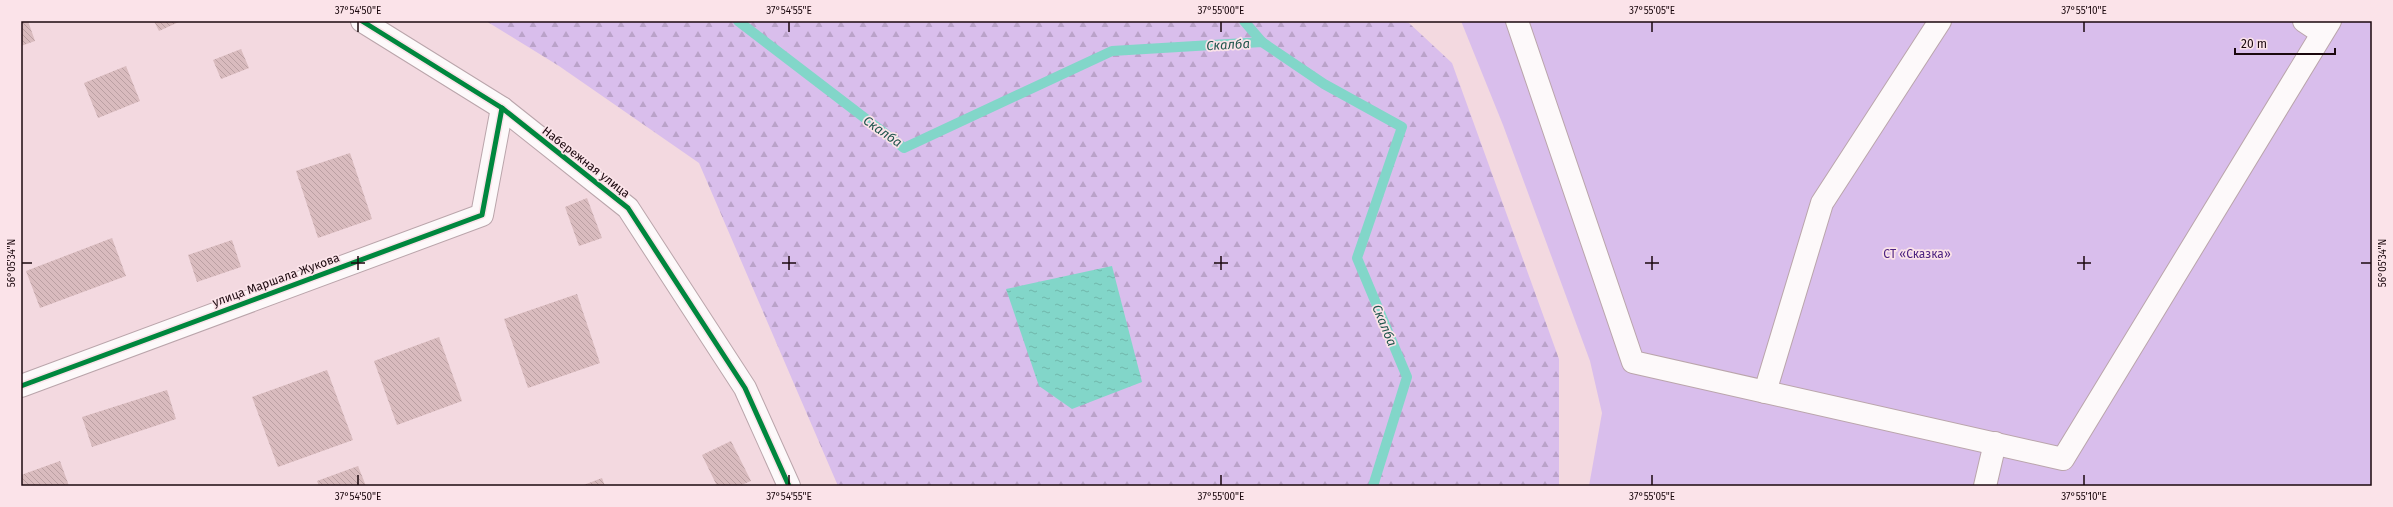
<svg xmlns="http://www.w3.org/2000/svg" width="2393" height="507" viewBox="0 0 2393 507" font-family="'Fira Sans',sans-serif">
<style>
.forest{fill:url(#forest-firs)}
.garden{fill:#d9beec}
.water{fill:url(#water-ripples)}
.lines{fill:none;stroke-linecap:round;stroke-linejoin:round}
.stream{stroke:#82d6c9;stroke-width:10}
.building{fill:url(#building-back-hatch)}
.minor-casing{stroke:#baa5ab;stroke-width:24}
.minor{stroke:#fdf9fa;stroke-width:22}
.cycleway-casing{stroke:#fbe3e9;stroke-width:8}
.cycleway{stroke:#00873e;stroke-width:5}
.ticks{fill:none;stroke:#1b080e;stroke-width:1.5}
.labels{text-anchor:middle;stroke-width:3.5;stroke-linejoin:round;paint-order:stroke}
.street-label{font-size:12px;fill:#1b080e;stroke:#fbe3e9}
.park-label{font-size:12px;fill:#4f2482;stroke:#fbe3e9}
.water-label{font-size:13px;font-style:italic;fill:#1d544b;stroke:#fbe3e9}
.neatline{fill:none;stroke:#1b080e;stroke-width:1.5}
.ticks-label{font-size:10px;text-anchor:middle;fill:#1b080e}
</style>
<defs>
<pattern id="forest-firs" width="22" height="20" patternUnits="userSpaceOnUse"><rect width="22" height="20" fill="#d9beec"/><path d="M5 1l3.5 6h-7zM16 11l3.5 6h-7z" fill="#baa2c9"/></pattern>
<pattern id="water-ripples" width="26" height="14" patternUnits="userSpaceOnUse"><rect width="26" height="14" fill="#82d6c9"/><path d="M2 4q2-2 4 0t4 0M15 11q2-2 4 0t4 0" fill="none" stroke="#70b6ab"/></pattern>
<pattern id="building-back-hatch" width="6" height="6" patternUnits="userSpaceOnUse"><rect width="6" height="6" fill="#d9bbbe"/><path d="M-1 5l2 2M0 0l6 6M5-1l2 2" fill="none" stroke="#ba9fa2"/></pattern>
</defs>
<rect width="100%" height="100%" fill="#f3d9e0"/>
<path class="forest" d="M 486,21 L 1401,21 L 1409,23 L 1452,63 L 1559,359 L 1559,486 L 838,486 L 699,163 L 559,66 Z"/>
<path class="garden" d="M 1461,21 L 2372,21 L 2372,486 L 1589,486 L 1602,413 L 1590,361 L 1503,125 Z"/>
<path class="water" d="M 1112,266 L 1142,382 L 1072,409 L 1039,386 L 1006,289 Z"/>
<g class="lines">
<g class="stream">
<path d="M 738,21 L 904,148 L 1112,51 L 1262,42 L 1324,84 L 1402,127 L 1357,258 L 1407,377 L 1373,486"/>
<path d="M 1244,21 L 1262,42"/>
</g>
</g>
<g class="building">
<path d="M 21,21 L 28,21 L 35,41 L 21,46 Z"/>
<path d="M 154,21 L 181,21 L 159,31 Z"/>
<path d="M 241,49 L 249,68 L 221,79 L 213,60 Z"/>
<path d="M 126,66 L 140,101 L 98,118 L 84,83 Z"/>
<path d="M 350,153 L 372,219 L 318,238 L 296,171 Z"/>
<path d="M 587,198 L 602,238 L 579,246 L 565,207 Z"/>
<path d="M 112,238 L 126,276 L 40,308 L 26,271 Z"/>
<path d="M 232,240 L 241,267 L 197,282 L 188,255 Z"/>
<path d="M 577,294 L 600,363 L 528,388 L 504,319 Z"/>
<path d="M 439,337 L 462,401 L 397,425 L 374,361 Z"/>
<path d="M 327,370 L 353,440 L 278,467 L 252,397 Z"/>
<path d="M 167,390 L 176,419 L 92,447 L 82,417 Z"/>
<path d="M 731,441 L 751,481 L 739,486 L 717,486 L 702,455 Z"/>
<path d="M 60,461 L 69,486 L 21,486 L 21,475 Z"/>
<path d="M 358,466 L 366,486 L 319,486 L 317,481 Z"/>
<path d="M 602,478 L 605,486 L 581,486 Z"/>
</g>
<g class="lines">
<g class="minor-casing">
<g id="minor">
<path d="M 362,21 L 502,108 L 628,208 L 745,388 L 789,486"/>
<path d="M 1517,21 L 1633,362 L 2063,459 L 2330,21"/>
<path d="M 2304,21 L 2322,33"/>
<path d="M 21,386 L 482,215 L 502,108"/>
<path d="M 1765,392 L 1822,203 L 1940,21"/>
<path d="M 1985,486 L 1995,443"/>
</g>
</g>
<use href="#minor" class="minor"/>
<g class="cycleway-casing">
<g id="cycleway">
<path d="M 362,21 L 502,108 L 628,208 L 745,388 L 789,486"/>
<path d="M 21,386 L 482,215 L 502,108"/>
</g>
</g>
<use href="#cycleway" class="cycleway"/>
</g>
<path class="ticks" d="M 358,22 L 358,32M 789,22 L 789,32M 1221,22 L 1221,32M 1652,22 L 1652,32M 2084,22 L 2084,32M 358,256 L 358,270M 789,256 L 789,270M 1221,256 L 1221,270M 1652,256 L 1652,270M 2084,256 L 2084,270M 22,263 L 32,263M 351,263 L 365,263M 782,263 L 796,263M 1214,263 L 1228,263M 1645,263 L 1659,263M 2077,263 L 2091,263M 2361,263 L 2371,263M 358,475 L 358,485M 789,475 L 789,485M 1221,475 L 1221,485M 1652,475 L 1652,485M 2084,475 L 2084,485"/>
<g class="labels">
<g class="street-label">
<text transform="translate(586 162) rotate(38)" y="4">Набережная улица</text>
<text transform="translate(276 280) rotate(-20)" y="4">улица Маршала Жукова</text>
</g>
<g class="park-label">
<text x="1917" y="258">СТ «Сказка»</text>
</g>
<g class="water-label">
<text transform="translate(1228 44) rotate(-3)" y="5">Скалба</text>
<text transform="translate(883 131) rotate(35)" y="5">Скалба</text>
<text transform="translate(1385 325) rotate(67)" y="5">Скалба</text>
</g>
</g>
<rect width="2393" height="507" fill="none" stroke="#fbe3e9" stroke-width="44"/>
<path d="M2235 48v6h100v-6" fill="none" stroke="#1b080e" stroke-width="2"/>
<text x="2241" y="48" font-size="12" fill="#1b080e" stroke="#fbe3e9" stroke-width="3" paint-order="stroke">20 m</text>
<rect x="22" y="22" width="2349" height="463" class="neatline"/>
<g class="ticks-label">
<text x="358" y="14">37°54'50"E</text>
<text x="789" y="14">37°54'55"E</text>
<text x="1221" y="14">37°55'00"E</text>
<text x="1652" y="14">37°55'05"E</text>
<text x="2084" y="14">37°55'10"E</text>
<text transform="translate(11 263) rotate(-90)" y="4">56°05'34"N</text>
<text transform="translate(2382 263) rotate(-90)" y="4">56°05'34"N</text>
<text x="358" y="500">37°54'50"E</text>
<text x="789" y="500">37°54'55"E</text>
<text x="1221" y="500">37°55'00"E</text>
<text x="1652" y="500">37°55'05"E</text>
<text x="2084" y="500">37°55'10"E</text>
</g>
</svg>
